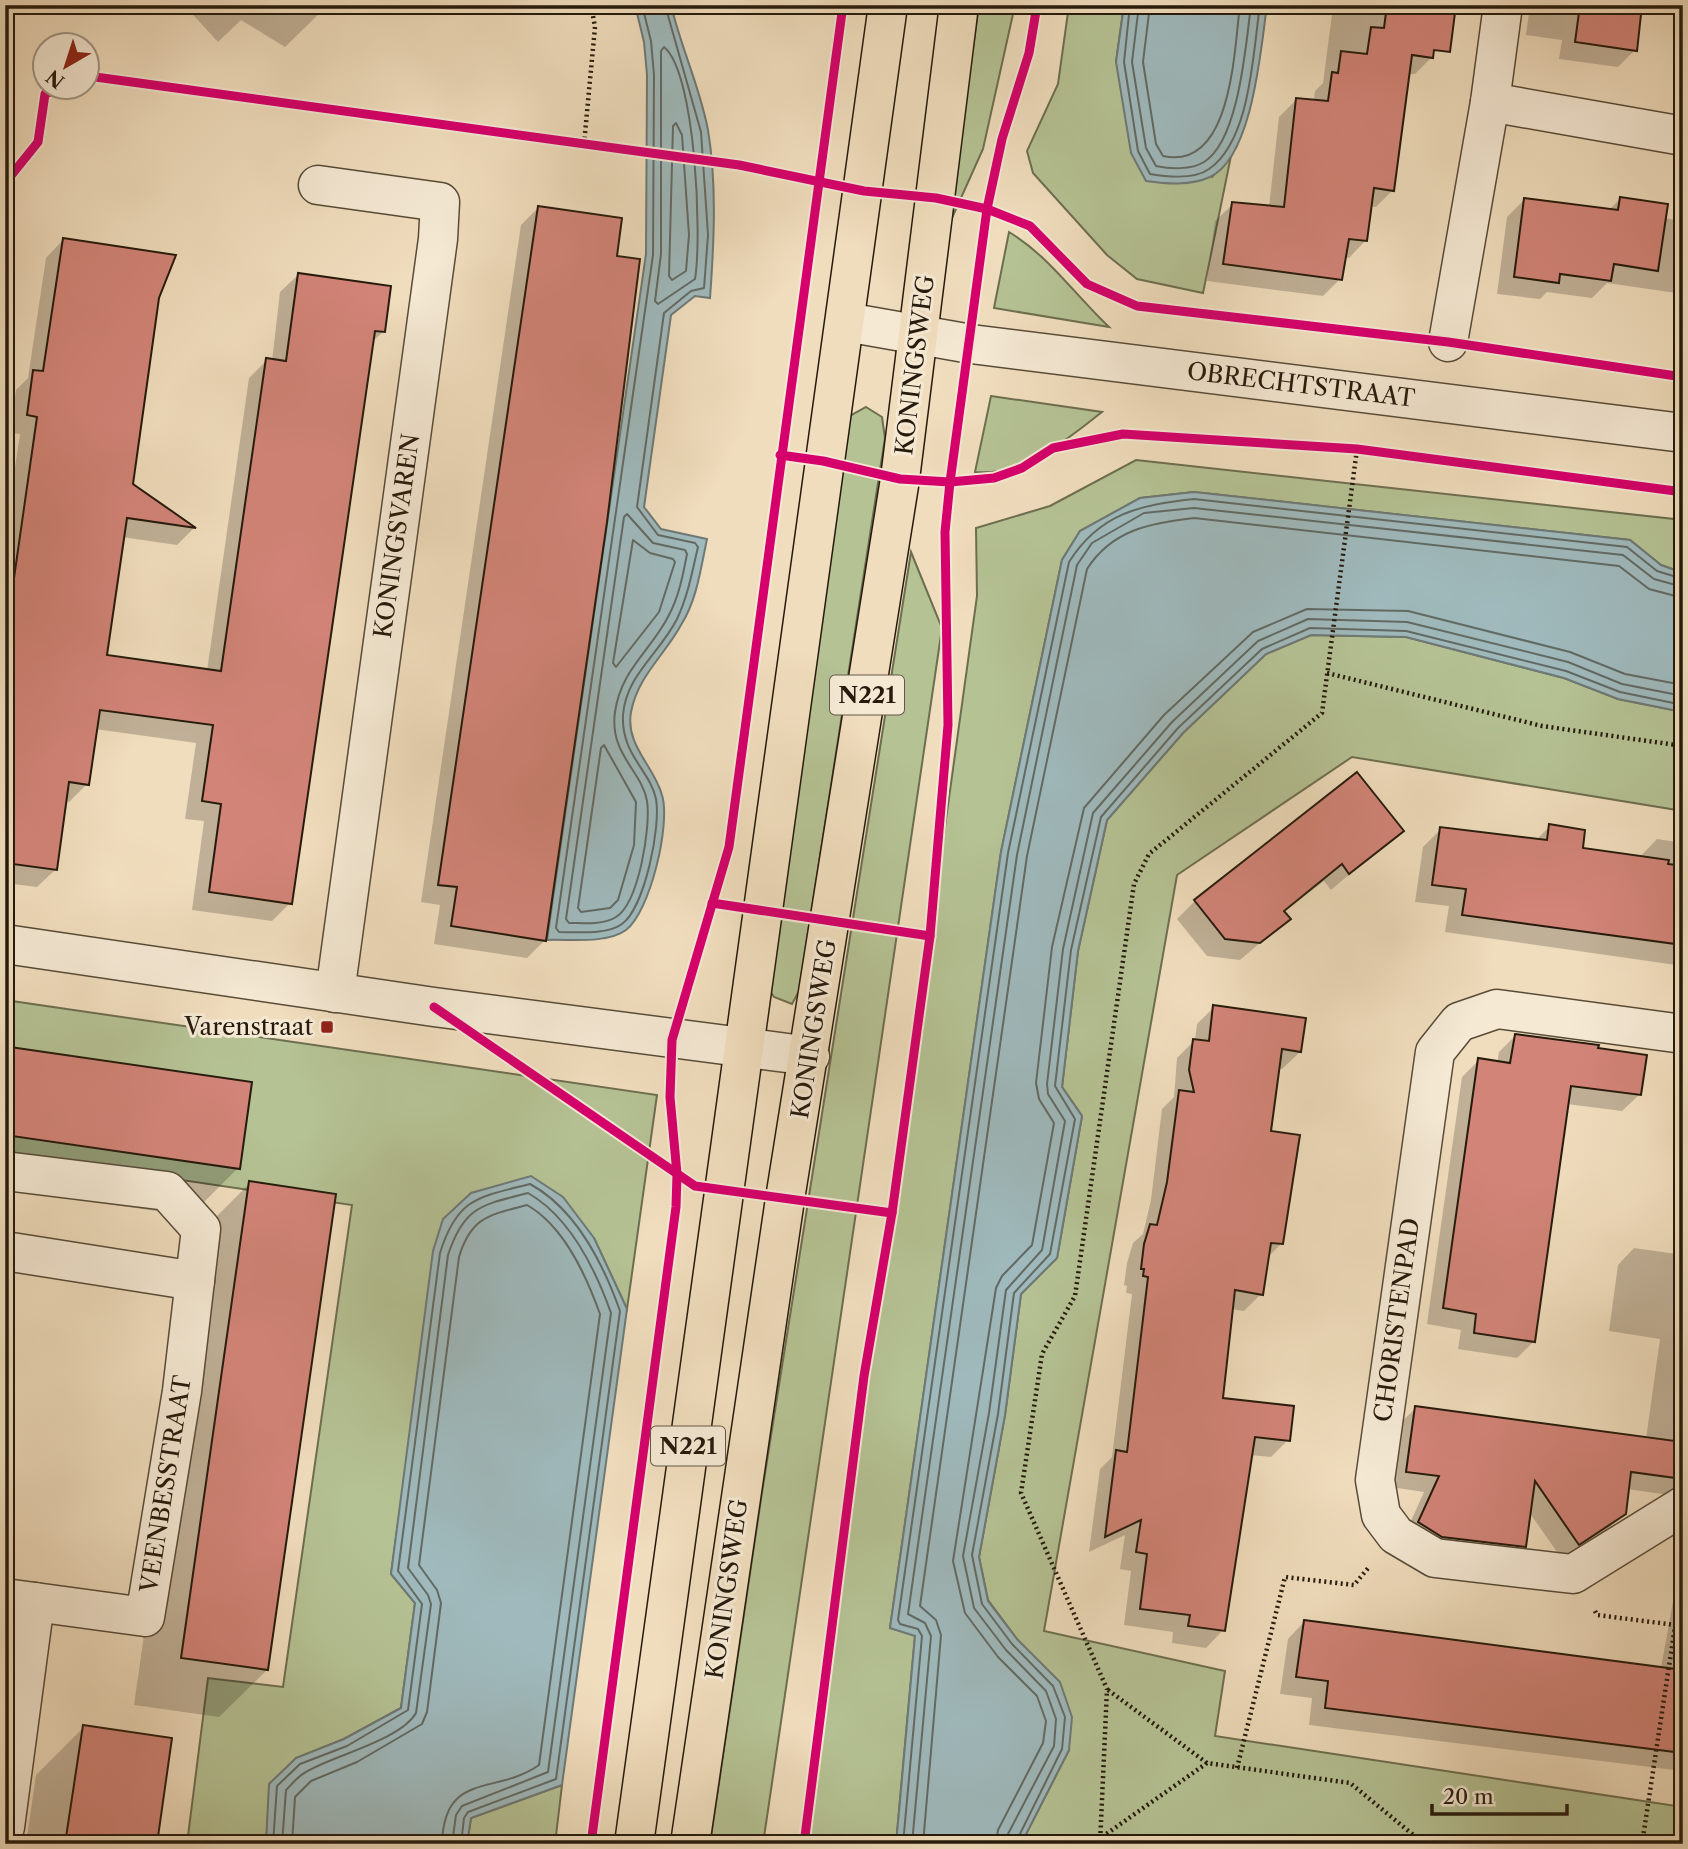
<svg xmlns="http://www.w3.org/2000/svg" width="1688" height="1849" viewBox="0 0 1688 1849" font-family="'Libre Caslon Text',serif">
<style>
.green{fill:#b5c294;stroke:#6d6e50;stroke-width:2}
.water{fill:#9fb9bc;stroke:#6e7976;stroke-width:2}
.shadow{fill:#0003}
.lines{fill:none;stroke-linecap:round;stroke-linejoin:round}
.shore{stroke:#626a64;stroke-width:2}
.building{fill:#d28478;stroke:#251a0c;stroke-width:2}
.minor-casing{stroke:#584b38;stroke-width:41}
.major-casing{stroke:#251a0c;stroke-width:41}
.path{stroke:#251a0c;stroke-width:4.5;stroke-dasharray:2 3.5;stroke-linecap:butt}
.minor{stroke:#f5e9d4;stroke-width:38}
.major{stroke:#f0ddbd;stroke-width:38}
.cycleway-casing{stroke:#f5e9d4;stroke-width:13}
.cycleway{stroke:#d6006c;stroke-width:9}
.poi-dot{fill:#8f2418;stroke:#f5e9d4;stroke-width:2.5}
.labels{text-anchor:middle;stroke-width:6;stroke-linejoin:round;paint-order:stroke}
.shield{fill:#f5e9d4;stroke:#635848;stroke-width:2}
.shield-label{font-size:23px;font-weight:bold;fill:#251a0c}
.street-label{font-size:24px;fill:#251a0c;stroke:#f5e9d4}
.poi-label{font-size:24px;fill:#251a0c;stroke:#f5e9d4;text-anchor:end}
</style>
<rect width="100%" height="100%" fill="#f0ddbd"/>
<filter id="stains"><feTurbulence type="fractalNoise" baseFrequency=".00286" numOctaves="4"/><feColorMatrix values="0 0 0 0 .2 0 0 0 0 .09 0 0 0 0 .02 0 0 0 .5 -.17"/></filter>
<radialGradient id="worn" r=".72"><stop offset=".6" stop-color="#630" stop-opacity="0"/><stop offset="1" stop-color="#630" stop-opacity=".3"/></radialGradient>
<g class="green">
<path d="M 979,5 L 1015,5 L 983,149 L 947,229 Z"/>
<path d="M 1069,5 L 1124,5 L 1116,62 L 1212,177 L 1231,156 L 1203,293 L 1137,279 L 1107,255 L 1033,173 L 1027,151 L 1058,84 Z"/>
<path d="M 1009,232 C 1050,257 1074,294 1109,327 L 994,308 Z"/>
<path d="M 991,396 L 1102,412 C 1065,441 1025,476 975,472 Z"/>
<path d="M 866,407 L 882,417 L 885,438 L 799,991 L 792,1004 L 774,997 L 764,982 L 850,416 Z"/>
<path d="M 1136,460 L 1683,520 L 1683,573 L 1661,565 L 1630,540 L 1194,492 L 1140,498 L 1080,531 L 1062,560 L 1001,852 L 890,1628 L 915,1635 L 896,1844 L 804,1844 L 977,596 L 976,528 L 1050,506 Z"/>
<path d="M 911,552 L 942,628 L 763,1844 L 710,1844 L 761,1499 Z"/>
<path d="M 1311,635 L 1406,637 L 1564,678 L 1618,699 L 1683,712 L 1683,811 L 1352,757 L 1177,875 L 1044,1631 L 1225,1671 L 1215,1736 L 1683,1807 L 1683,1844 L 1021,1844 L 1069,1750 L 1017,1639 L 988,1600 L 979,1557 L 1005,1415 L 1021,1294 L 1057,1258 L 1082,1116 L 1062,1087 L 1078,951 L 1107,820 L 1183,733 L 1266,654 Z"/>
<path d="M 5,1000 L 657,1095 L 627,1309 L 594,1238 L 484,1190 L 471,1193 L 408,1450 L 391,1574 L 415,1603 L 401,1708 L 344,1739 L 296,1758 L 270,1784 L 266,1844 L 187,1844 L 208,1678 L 283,1687 L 352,1205 L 5,1154 Z"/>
<path d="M 562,1785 L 555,1844 L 467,1844 L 471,1818 Z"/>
</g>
<g class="water">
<path d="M 635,5 L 671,5 C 681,48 700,87 708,130 C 717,185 714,243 710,298 L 695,296 L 671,315 L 644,507 L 661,529 L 707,539 C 701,567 697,600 681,625 C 664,656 638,676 631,712 C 625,745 654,766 662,795 C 671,824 650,912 626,930 C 607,944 569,939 547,940 L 646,254 L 647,75 L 644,42 Z"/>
<path d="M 1124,5 L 1267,5 C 1261,47 1253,157 1210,177 C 1190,186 1167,184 1146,181 L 1131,153 L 1116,62 Z"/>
<path d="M 1194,492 L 1630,540 L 1661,565 L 1683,573 L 1683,712 L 1618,699 L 1564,678 L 1406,637 L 1311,635 L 1266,654 L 1183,733 L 1107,820 L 1078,951 L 1062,1087 L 1082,1116 L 1057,1258 L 1021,1294 L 1005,1415 L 979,1557 L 988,1601 L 1017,1639 L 1060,1682 L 1072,1717 L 1069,1750 L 1021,1844 L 896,1844 L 915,1636 L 890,1628 L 1001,852 L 1062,560 L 1080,531 L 1140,498 Z"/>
<path d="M 531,1176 L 563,1197 L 594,1238 L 627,1309 L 562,1785 L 471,1818 L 467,1844 L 266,1844 L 269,1784 L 296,1758 L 344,1739 L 401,1708 L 415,1603 L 391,1574 L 433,1251 L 443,1219 L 471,1193 Z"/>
</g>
<g class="shadow">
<path d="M 184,5 L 328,5 L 285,47 L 241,20 L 218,42 Z"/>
<path d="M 1325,5 L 1440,5 L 1432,57 L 1415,74 L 1408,74 L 1393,190 L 1376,207 L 1370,206 L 1366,240 L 1349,258 L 1344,257 L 1340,279 L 1323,296 L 1207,281 L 1215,221 L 1233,204 L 1269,207 L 1279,117 L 1296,100 L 1314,101 L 1315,91 L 1323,83 L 1333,7 Z"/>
<path d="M 1530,5 L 1641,5 L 1635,50 L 1618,67 L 1559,59 L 1562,40 L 1526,35 Z"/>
<path d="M 1621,198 L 1664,218 L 1683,221 L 1683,294 L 1607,283 L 1592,298 L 1547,292 L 1540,299 L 1497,294 L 1507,217 L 1524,200 L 1609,210 Z"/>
<path d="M 539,207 L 545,940 L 527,958 L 434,944 L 440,905 L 421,902 L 521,225 Z"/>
<path d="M 63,240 L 157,298 L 131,485 L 194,528 L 177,545 L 122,537 L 105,656 L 207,671 L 249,378 L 267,360 L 272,361 L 280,292 L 298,275 L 383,332 L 371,343 L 290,903 L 272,921 L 192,910 L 204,821 L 185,819 L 196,743 L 95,729 L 87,784 L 69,802 L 64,801 L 55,870 L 37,887 L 5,883 L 5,534 L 20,434 L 10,433 L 16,390 L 28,378 L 46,258 Z"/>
<path d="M 1356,775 L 1401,831 L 1331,890 L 1324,881 L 1283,913 L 1288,919 L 1240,960 L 1207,956 L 1177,919 L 1195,901 Z"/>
<path d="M 1550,826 L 1581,850 L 1639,858 L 1657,839 L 1683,843 L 1683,966 L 1445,932 L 1449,906 L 1415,902 L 1423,847 L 1441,829 L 1536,840 Z"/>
<path d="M 1214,1007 L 1300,1052 L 1282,1069 L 1278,1068 L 1269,1132 L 1282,1243 L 1267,1258 L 1261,1294 L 1244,1311 L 1231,1309 L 1221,1399 L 1288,1440 L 1271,1457 L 1250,1455 L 1223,1630 L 1206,1648 L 1172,1643 L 1173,1632 L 1124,1625 L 1131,1571 L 1120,1569 L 1125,1535 L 1089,1552 L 1100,1469 L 1112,1457 L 1132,1294 L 1126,1293 L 1127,1286 L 1124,1285 L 1127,1263 L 1133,1243 L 1143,1234 L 1151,1200 L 1162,1109 L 1174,1097 L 1177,1058 L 1195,1040 L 1197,1024 Z"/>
<path d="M 1516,1035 L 1597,1050 L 1639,1095 L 1622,1111 L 1567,1104 L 1534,1341 L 1517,1358 L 1458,1349 L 1461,1330 L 1427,1324 L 1462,1077 L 1479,1060 L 1497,1063 L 1499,1052 Z"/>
<path d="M 11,1049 L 238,1168 L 190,1216 L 5,1189 L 5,1055 Z"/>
<path d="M 250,1183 L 267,1670 L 219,1717 L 134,1705 L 202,1231 Z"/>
<path d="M 1634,1248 L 1683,1255 L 1683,1497 L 1627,1489 L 1624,1513 L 1607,1530 L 1562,1559 L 1529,1512 L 1525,1546 L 1508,1562 L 1403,1539 L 1424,1492 L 1390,1487 L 1399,1424 L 1416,1408 L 1646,1439 L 1660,1339 L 1609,1331 L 1618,1265 Z"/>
<path d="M 1683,1587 L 1683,1771 L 1309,1725 L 1312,1698 L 1280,1694 L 1288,1639 L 1305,1621 L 1661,1668 L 1674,1596 Z"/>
<path d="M 84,1727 L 155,1844 L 26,1844 L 36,1775 Z"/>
<path d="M 1683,1775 L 1683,1811 L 1677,1810 Z"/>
</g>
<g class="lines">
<g class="shore">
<path d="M 642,5 L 651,41 L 654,75 L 653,255 L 556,928 L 559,932 C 577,932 607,935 622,924 C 645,907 661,826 656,799 C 650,770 621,755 623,715 C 626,675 660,653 677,619 C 688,596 692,572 698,547 L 695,543 L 658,535 L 637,507 L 664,313 L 691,291 L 704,288 L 708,235 L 701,132 L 665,5"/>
<path d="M 1130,5 L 1124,62 L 1138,151 L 1150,174 C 1168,177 1194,180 1209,169 C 1251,140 1253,51 1260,5"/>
<path d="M 1139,5 L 1132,62 L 1146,148 L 1156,166 C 1170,169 1191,170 1204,162 C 1239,141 1246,43 1251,5"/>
<path d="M 1150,5 L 1143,62 L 1156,144 L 1163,156 C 1232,171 1234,51 1240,5"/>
<path d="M 664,47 C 696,73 702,238 695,279 L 658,304 L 655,301 L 661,254 L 661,51 Z"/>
<path d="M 676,123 L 682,135 L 689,235 L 686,271 L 672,280 L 669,276 L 673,126 Z"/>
<path d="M 627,514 L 653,543 L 685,550 L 687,554 C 683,575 679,596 669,615 C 651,651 621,669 615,712 C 609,754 642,771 647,801 C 651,826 639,903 616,917 C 604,925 583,923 569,923 L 566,919 L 624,517 Z"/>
<path d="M 633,540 L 650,553 L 673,559 L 675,562 L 659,612 L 616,667 L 613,663 Z"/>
<path d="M 604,745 L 636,802 L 634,845 L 618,900 L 610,908 L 581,912 L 578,908 L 601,748 Z"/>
<path d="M 273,1844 L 277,1786 L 300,1764 L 347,1746 L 408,1710 L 422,1604 L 398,1571 L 440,1253 C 457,1198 478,1197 530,1184 C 576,1209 603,1263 620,1311 L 556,1779 L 468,1812 L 464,1818 L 461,1844"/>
<path d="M 282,1844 L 286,1790 C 292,1784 298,1776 306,1772 C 332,1756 401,1740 416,1713 L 431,1604 L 428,1595 L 408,1568 L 448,1255 C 464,1206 482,1205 528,1193 C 570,1217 595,1268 611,1313 L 548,1772 L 462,1806 L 456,1815 L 452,1844"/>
<path d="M 292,1844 L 295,1797 L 311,1781 L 357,1762 L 422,1724 L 427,1712 L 441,1603 L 437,1590 L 419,1565 L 459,1257 C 471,1217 489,1215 527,1205 C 564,1226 586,1275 600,1314 L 539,1765 C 495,1796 444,1770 442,1844"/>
<path d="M 903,1844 L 922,1636 L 918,1629 L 900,1624 L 898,1620 L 1008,853 L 1069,562 C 1100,513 1140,505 1194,499 L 1627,547 L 1657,571 L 1683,579"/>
<path d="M 912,1844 L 931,1636 L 925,1623 L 908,1614 L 1017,855 L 1077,565 L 1092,543 L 1144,513 L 1194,508 L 1623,555 L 1654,579 L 1683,587"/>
<path d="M 923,1844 L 941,1635 L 936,1620 L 920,1606 L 1027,856 L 1087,569 C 1112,530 1150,523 1194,518 L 1619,566 L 1649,589 L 1683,598"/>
<path d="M 996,1844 L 998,1830 L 1043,1743 L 1046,1721 L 1037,1696 L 998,1657 L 965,1613 L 953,1561 L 996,1288 L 1002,1276 L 1032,1245 L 1054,1123 L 1039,1099 L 1036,1083 L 1052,947 L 1084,808 L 1164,715 L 1253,632 L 1307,609 L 1408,611 L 1570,652 L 1625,674 L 1683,685"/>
<path d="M 1006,1844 L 1008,1834 L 1054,1746 L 1056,1719 L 1046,1691 L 1006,1650 L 974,1608 L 963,1556 L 989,1413 L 1006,1290 L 1042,1250 L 1065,1121 L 1048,1094 L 1047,1084 L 1063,949 L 1093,813 L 1172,722 L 1258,641 L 1308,619 L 1407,622 L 1568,662 L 1622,684 L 1683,696"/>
<path d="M 1015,1844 L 1062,1749 L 1065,1717 L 1053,1686 L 1012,1644 L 982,1604 L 972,1555 L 998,1414 L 1014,1293 L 1050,1254 L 1075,1119 L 1055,1086 L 1071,950 L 1101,817 L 1178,728 L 1262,649 L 1310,628 L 1406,631 L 1566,671 L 1620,692 L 1683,705"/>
</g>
</g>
<g class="building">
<path d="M 1387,5 L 1456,5 L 1450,52 L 1434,50 L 1433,58 L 1412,55 L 1394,191 L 1374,188 L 1367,241 L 1349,239 L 1342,280 L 1223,264 L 1232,202 L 1284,207 L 1296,98 L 1328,101 L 1332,72 L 1338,73 L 1341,51 L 1367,54 L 1371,27 L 1384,28 Z"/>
<path d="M 1580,5 L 1642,5 L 1637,51 L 1575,42 Z"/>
<path d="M 1620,197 L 1668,204 L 1658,271 L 1614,264 L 1611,281 L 1560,274 L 1559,283 L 1514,277 L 1524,198 L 1618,210 Z"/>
<path d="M 538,206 L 622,218 L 617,256 L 640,259 L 607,522 L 546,941 L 451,926 L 457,887 L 438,885 Z"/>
<path d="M 63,238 L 176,255 L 159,298 L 133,484 L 196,528 L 127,518 L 107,655 L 221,671 L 266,358 L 286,361 L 298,273 L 391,286 L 385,332 L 375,331 L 292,904 L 209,892 L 221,804 L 202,801 L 213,725 L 100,710 L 89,785 L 69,782 L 57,870 L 5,863 L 5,641 L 37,417 L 27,415 L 33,370 L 43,371 Z"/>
<path d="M 1357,772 L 1404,831 L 1349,874 L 1342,864 L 1284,911 L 1291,919 L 1260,943 L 1225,939 L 1194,900 Z"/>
<path d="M 1549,824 L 1585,830 L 1583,848 L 1669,860 L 1668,864 L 1683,866 L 1683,945 L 1462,915 L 1466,889 L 1432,885 L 1440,827 L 1547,840 Z"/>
<path d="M 1213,1005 L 1306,1018 L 1301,1052 L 1282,1049 L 1271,1131 L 1300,1135 L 1283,1244 L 1271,1243 L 1263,1295 L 1235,1290 L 1223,1398 L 1294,1406 L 1290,1441 L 1255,1437 L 1225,1631 L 1188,1626 L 1190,1615 L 1140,1609 L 1147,1554 L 1136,1552 L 1141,1520 L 1105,1537 L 1116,1450 L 1127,1452 L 1148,1277 L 1143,1276 L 1144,1269 L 1141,1269 L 1144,1244 L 1150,1224 L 1157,1225 L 1167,1182 L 1179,1090 L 1194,1092 L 1189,1070 L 1193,1039 L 1209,1041 Z"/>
<path d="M 1515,1034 L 1599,1045 L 1598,1048 L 1647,1055 L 1641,1095 L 1571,1086 L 1535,1342 L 1474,1333 L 1476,1314 L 1443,1308 L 1478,1058 L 1510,1063 Z"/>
<path d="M 10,1047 L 252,1082 L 240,1169 L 5,1135 L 5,1083 Z"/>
<path d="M 249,1181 L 336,1194 L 268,1670 L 181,1658 Z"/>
<path d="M 1415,1406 L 1683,1442 L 1683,1479 L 1631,1472 L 1626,1514 L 1579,1545 L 1535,1481 L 1526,1547 L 1442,1537 L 1418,1522 L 1439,1476 L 1406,1472 Z"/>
<path d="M 1304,1620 L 1683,1670 L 1683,1753 L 1325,1708 L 1328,1681 L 1296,1677 Z"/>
<path d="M 83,1725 L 172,1738 L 157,1844 L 65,1844 Z"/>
</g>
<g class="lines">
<g class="minor-casing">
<g id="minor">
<path d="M 1490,102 L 1683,136"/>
<path d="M 318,185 L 440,202 L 438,239 L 335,993"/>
<path d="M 846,322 L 971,344 L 1683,433"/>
<path d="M 1448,342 L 1490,102 L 1503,5"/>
<path d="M 5,944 L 434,1007 L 810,1056"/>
<path d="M 1683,1034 L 1497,1009 L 1459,1022 L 1435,1052 L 1375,1480 L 1381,1515 L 1396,1535 L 1435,1558 L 1573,1574 L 1683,1506"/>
<path d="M 5,1171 L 167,1191 L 201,1229 L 182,1391 L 145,1617 L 5,1598"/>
<path d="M 5,1251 L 195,1281"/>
<path d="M 5,1827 L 35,1602"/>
</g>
</g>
<g class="major-casing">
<g id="major">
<path d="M 634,1844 L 888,5"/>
<path d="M 690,1844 L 785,1199 L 900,479 L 959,5"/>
</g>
</g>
<g class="path">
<path d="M 584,144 L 595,27 L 591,5"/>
<path d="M 1327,673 L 1542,726 L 1683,746"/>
<path d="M 1595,1611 L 1597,1615 L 1675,1625"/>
<path d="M 1108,1690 L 1207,1763 L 1350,1783 L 1422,1842 L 1438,1844"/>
<path d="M 1237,1768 L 1285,1577 L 1354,1585 L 1369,1567"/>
<path d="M 1102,1837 L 1207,1763"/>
<path d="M 1100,1844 L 1107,1689 L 1021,1493 L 1042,1354 L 1075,1296 L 1134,884 L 1149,854 L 1322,713 L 1357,449"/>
<path d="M 1642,1844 L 1683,1574"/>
</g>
<use href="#minor" class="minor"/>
<use href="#major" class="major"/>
<g class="cycleway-casing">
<g id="cycleway">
<path d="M 88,76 L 739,165 L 864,191 L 936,198 L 987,209 L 1030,226 L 1087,284 L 1137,306 L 1448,342 L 1683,377"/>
<path d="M 5,183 L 38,142 L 45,94 L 59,88"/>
<path d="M 780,455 L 823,461 L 900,479 L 950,482 L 994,478 L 1022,468 L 1053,448 L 1123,434 L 1357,449 L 1683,492"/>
<path d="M 712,903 L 930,936"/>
<path d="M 434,1007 L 695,1186 L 892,1213"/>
<path d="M 591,1844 L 676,1207 L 677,1174 L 670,1097 L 672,1040 L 729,847 L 843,5"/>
<path d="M 804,1844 L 864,1376 L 892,1213 L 930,936 L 948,725 L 945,532 L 950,482 L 987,209 L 1002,139 L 1029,53 L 1037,5"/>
</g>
</g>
<use href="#cycleway" class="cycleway"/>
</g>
<rect class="poi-dot" x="320" y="1020" width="14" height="14" rx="3.5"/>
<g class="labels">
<g class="shield">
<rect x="830" y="675.5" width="74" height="39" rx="5"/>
<rect x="651" y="1426.5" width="74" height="39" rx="5"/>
</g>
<g class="shield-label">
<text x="867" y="703">N221</text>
<text x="688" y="1454">N221</text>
</g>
<g class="street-label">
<text transform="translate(915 365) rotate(-83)" y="8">KONINGSWEG</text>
<text transform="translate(1301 385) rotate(7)" y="8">OBRECHTSTRAAT</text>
<text transform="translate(397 536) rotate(-82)" y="8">KONINGSVAREN</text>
<text transform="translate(814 1029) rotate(-81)" y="8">KONINGSWEG</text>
<text transform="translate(1397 1320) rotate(-82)" y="8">CHORISTENPAD</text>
<text transform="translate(166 1484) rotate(-81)" y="8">VEENBESSTRAAT</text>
<text transform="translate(727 1589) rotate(-82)" y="8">KONINGSWEG</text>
</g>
<g class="poi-label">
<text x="313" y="1035">Varenstraat</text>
</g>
</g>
<rect width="1688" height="1849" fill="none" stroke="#f0ddbd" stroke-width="28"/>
<rect x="7" y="7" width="1674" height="1835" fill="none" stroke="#251a0c" stroke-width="3.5"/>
<rect x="14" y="14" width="1660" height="1821" fill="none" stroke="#251a0c" stroke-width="2"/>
<g transform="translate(66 66) rotate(219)"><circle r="33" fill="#f5e9d4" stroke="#a29684" stroke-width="2"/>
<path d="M0-5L12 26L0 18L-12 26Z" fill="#8f2418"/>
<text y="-10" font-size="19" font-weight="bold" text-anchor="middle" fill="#251a0c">N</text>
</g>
<path d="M1432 1804v10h135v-10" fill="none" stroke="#251a0c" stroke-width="3.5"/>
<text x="1443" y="1804" font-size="21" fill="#251a0c" stroke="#f5e9d4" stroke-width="5" paint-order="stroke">20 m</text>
<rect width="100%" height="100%" filter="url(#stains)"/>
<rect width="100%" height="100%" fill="url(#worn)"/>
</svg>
